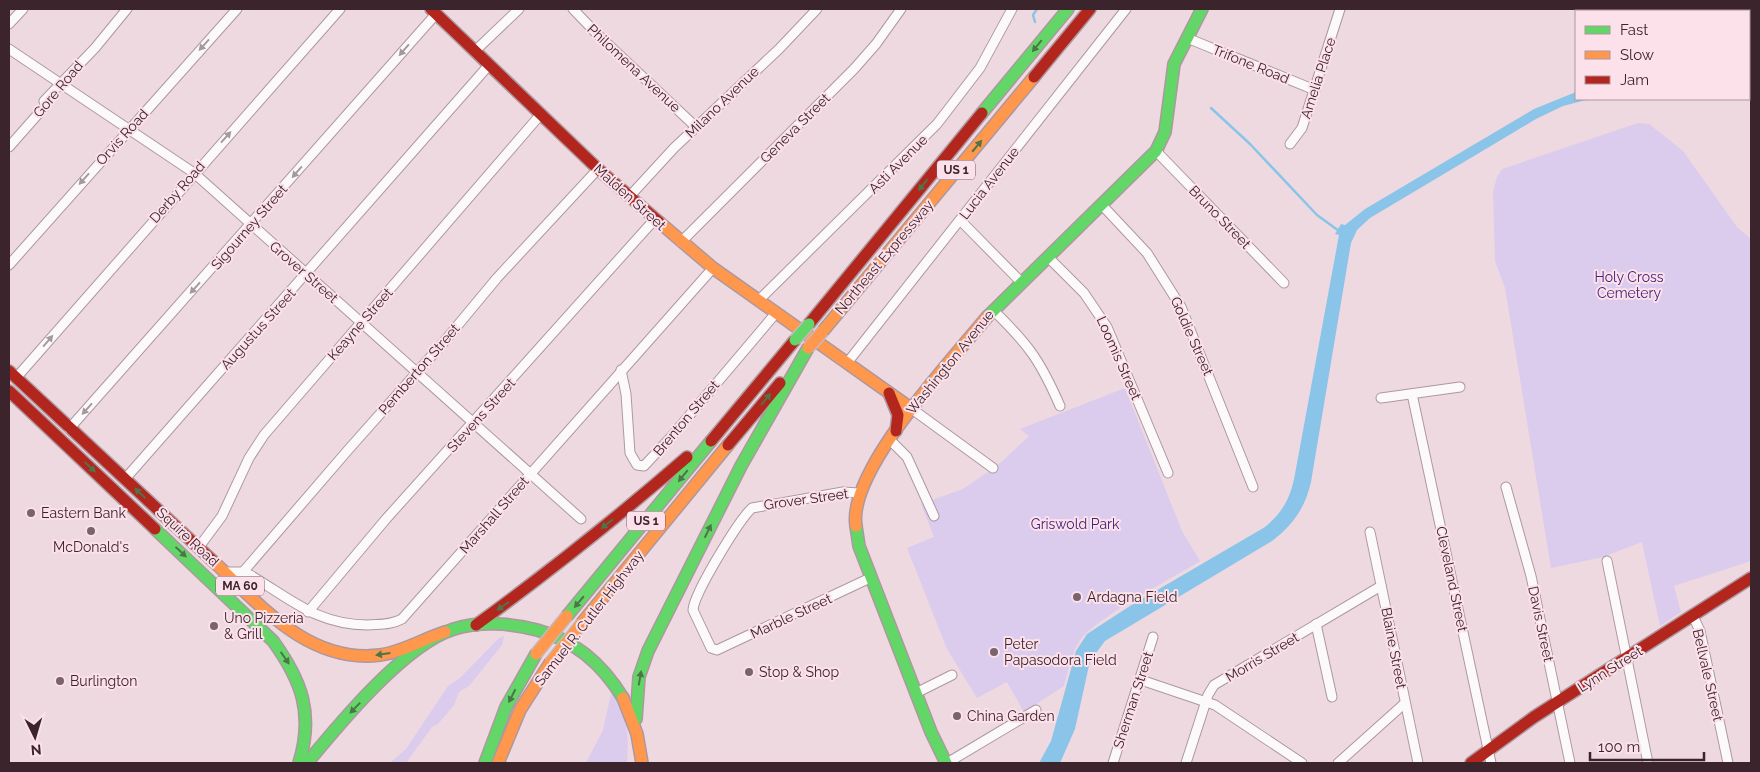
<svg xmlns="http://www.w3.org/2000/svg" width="1760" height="772" viewBox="0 0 1760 772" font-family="Raleway,sans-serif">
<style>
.green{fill:#dbcbed}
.water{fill:#8bc4e9}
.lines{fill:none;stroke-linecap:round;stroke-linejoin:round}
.stream{stroke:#8bc4e9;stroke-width:2.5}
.street-casing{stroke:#ad98a0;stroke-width:11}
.fast-casing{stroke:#ad98a0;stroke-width:14}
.slow-casing{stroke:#ad98a0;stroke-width:14}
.jam-casing{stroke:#ad98a0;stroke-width:14}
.street{stroke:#fcf9fa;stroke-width:9}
.fast{stroke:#63d668;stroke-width:11}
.slow{stroke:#ff974d;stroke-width:11}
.jam{stroke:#b3261e;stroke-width:11}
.fast-bridge-casing{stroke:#c6b9bf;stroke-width:14;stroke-linecap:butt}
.slow-bridge-casing{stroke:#c6b9bf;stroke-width:14;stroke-linecap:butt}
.fast-bridge{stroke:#63d668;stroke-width:11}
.slow-bridge{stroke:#ff974d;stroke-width:11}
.oneway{fill:#a6999e}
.oneway2{fill:#4e7448}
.poi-dot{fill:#7a636c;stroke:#fce1ea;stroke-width:2}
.labels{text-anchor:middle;stroke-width:4;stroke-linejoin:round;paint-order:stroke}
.shield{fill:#fce1ea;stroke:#765d66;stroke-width:1}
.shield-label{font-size:12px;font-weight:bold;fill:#3c242d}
.street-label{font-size:14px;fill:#3c242d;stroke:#fce1ea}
.park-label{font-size:14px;fill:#43237b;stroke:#fce1ea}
.poi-label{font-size:14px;fill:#3c242d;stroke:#fce1ea;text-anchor:start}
</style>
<rect width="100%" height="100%" fill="#eed9e1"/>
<g class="green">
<path d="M 1644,9 L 1751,9 L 1751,58 L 1749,59 L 1749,11 L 1644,11 Z"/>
<path d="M 1638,123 L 1649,124 L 1683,151 L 1737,227 L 1751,239 L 1751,561 L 1674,586 L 1681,612 L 1660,626 L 1642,542 L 1603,557 L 1551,568 L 1505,288 L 1495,261 L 1493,192 L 1497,177 L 1502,169 Z"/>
<path d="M 1125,388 L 1182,531 L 1200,561 C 1173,578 1093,619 1079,642 C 1071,655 1068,671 1064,686 L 1024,712 L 1007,682 L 977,698 L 947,649 L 907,548 L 934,537 L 921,504 L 963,489 L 998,465 L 1029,436 L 1020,429 Z"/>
<path d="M 504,636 L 502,645 L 469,686 L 459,692 L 454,705 L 438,724 L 432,727 L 406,763 L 390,763 L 406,749 L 448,686 L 460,678 L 499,638 Z"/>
<path d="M 611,694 C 628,712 629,740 627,763 L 586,763 L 603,730 Z"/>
</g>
<path class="water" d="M 1576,92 L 1576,99 L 1590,99 L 1563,106 L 1536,119 L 1370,218 L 1357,230 L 1351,243 L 1311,482 C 1305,508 1293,525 1272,541 L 1105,641 L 1090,661 L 1075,729 L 1060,763 L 1039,763 L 1051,741 L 1076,651 L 1087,634 L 1130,606 L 1265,527 C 1283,512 1291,497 1295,474 L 1339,235 L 1335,234 L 1341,224 L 1345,225 L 1365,209 L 1534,109 Z"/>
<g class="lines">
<g class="stream">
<path d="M 1035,22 L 1033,15 L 1037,9"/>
<path d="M 1211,108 L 1250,144 L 1317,215 L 1339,231"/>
</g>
<g class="street-casing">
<g id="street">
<path d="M 573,9 L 596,33 L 696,127"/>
<path d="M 9,24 L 23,9"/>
<path d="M 1187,38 L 1315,90"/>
<path d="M 9,49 L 194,173 L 581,519"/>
<path d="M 475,51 L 519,9"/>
<path d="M 1290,144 L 1302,128 L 1340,9"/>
<path d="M 9,147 L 46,105 L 44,101 L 95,48 L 127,9"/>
<path d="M 1156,151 L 1284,283"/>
<path d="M 629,197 L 674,148 L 779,49 L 817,9"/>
<path d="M 1101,204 L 1147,253 L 1181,307 L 1253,487"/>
<path d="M 960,220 L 1021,282"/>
<path d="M 681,242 L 854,69 L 876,44 L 901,9"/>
<path d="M 1048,257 L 1084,293 L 1107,327 L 1168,473"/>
<path d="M 9,265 L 237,9"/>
<path d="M 759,300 L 937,124 L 980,68 L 1012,9"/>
<path d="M 993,310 C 1028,344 1040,360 1060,406"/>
<path d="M 851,358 L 1126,9"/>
<path d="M 621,370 L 626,394 L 630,453 L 637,465 L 644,466 L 671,437 L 776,313"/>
<path d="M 16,378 L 340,9"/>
<path d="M 1412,394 L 1491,763"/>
<path d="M 1381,398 L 1460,387"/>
<path d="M 912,409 L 993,468"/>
<path d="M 69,429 L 436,14"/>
<path d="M 890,440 L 907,457 L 934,516"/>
<path d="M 125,479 L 489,65"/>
<path d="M 1506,487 L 1531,576 L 1570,763"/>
<path d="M 859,493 L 843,492 L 752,508 C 739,520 694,593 693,610 L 711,648 L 717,650 L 870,578"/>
<path d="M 1370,532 L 1418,763"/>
<path d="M 199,547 L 222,516 L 249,458 L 264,435 L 541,114"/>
<path d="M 1607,561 L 1648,763"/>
<path d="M 226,572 L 243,572 L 250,575 C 291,599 317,625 368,625 C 380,624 391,625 402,619 L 713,268"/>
<path d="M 243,572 L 348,450 L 443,343 L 497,278 L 598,169"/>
<path d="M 308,612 L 386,519 L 655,219"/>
<path d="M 1693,616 L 1700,631 L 1728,763"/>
<path d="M 1316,624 L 1332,697"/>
<path d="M 1141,680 L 1215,705 L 1302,763"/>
<path d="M 916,693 L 952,675"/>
<path d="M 947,763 L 1036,710"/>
<path d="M 1113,763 L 1153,637"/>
<path d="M 1186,763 L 1208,695 L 1214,685 L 1381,586"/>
<path d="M 1338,763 L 1405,703"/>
</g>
</g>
<g class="fast-casing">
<g id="fast">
<path d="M 982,113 L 1068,9"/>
<path d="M 987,317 L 1156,151 L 1165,132 L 1174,64 L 1202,9"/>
<path d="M 856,526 L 859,546 L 931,732 L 946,763"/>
<path d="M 155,529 L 273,641 C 302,681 314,714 299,763"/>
<path d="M 567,616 L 711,441"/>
<path d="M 636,719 L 639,677 L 648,651 L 741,466 L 808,348"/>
<path d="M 307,763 C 340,723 405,644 454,629 C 480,621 511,623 537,630 C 574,640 603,665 623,698"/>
<path d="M 485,763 L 506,707 L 536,654"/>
</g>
</g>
<g class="slow-casing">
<g id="slow">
<path d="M 659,222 L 713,268 L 912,409"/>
<path d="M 823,331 L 1034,77"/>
<path d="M 856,526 C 847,471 952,360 987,317"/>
<path d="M 213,561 C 260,605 309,664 380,655 C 403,652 423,639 445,632"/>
<path d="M 582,623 L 728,445"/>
<path d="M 623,698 L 637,734 L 642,763"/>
<path d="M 498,763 L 520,710 L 550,663"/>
</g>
</g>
<g class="jam-casing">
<g id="jam">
<path d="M 431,9 L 598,169 L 659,222"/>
<path d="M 1034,77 L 1090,9"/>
<path d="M 809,324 L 982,113"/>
<path d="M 9,371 L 213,561"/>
<path d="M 9,391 L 155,529"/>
<path d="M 889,393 L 898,415 L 896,431"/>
<path d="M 711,441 L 795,340"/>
<path d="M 728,445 L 780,383"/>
<path d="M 476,625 C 549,572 619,516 687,457"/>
<path d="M 1471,763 L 1534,717 L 1751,578"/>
</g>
</g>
<use href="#street" class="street"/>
<use href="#fast" class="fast"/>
<use href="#slow" class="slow"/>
<use href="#jam" class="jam"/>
<g class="fast-bridge-casing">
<path id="fast-bridge" d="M 795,340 L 809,324"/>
</g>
<g class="slow-bridge-casing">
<g id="slow-bridge">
<path d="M 808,348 L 823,331"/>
<path d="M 536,654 L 567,616"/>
<path d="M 550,663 L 582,623"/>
</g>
</g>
<use href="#fast-bridge" class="fast-bridge"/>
<use href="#slow-bridge" class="slow-bridge"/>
</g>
<defs><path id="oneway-solid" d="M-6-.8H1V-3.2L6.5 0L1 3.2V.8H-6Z" transform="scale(1.25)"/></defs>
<g class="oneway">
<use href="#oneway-solid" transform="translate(204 45) rotate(132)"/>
<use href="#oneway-solid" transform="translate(404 50) rotate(131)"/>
<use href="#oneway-solid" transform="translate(226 137) rotate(-48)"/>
<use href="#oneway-solid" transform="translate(297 172) rotate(131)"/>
<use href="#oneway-solid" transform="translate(84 179) rotate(132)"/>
<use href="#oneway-solid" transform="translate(195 288) rotate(132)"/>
<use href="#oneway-solid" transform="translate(48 341) rotate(-49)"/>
<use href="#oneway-solid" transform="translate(87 409) rotate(132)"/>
</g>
<g class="oneway2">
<use href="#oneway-solid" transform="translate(1037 46) rotate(129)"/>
<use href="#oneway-solid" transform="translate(977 146) rotate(-50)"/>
<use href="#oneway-solid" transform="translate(923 185) rotate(129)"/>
<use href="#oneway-solid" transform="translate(766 399) rotate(-50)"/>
<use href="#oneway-solid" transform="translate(90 467) rotate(43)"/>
<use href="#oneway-solid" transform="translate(683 476) rotate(129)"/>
<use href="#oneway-solid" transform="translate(140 493) rotate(-137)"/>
<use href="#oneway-solid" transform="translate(607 524) rotate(142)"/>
<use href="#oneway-solid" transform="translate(708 531) rotate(-64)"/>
<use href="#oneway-solid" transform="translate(181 552) rotate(43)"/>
<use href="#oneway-solid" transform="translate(579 602) rotate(130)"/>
<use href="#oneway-solid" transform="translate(503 606) rotate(145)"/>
<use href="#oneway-solid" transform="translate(383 654) rotate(172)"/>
<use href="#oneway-solid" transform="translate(285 658) rotate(55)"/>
<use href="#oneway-solid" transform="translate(640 678) rotate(-80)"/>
<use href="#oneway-solid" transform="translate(512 696) rotate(117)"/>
<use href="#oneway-solid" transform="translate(355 708) rotate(134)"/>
</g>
<g class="poi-dot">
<circle cx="31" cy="513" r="5"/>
<circle cx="91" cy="531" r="5"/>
<circle cx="1077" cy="597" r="5"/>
<circle cx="214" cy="626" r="5"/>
<circle cx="994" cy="652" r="5"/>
<circle cx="749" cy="672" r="5"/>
<circle cx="60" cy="681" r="5"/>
<circle cx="957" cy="716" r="5"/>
</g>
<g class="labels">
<g class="shield">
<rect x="937" y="160.5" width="38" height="19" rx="4"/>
<rect x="627" y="511.5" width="38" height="19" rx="4"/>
<rect x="216" y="576.5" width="48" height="19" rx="4"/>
</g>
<g class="shield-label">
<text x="956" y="174">US 1</text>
<text x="646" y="525">US 1</text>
<text x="240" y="590">MA 60</text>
</g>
<g class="street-label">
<text transform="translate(1251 64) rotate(22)" y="5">Trifone Road</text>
<text transform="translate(634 68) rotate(43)" y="5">Philomena Avenue</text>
<text transform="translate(1318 78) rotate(-72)" y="5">Amelia Place</text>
<text transform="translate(58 89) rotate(-50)" y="5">Gore Road</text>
<text transform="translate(722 102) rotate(-44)" y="5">Milano Avenue</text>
<text transform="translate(795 128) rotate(-45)" y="5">Geneva Street</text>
<text transform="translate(122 137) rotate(-48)" y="5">Orvis Road</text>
<text transform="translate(898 164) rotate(-45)" y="5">Asti Avenue</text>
<text transform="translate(989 183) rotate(-52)" y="5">Lucia Avenue</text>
<text transform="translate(177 192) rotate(-49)" y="5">Derby Road</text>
<text transform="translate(630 197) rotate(42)" y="5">Malden Street</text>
<text transform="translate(1220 217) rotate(46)" y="5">Bruno Street</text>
<text transform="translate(249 227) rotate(-49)" y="5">Sigourney Street</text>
<text transform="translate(884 257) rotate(-50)" y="5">Northeast Expressway</text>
<text transform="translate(304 272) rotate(41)" y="5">Grover Street</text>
<text transform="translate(360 324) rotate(-49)" y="5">Keayne Street</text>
<text transform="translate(258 329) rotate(-48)" y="5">Augustus Street</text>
<text transform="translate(1192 336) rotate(66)" y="5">Goldie Street</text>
<text transform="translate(1119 358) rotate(66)" y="5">Loomis Street</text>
<text transform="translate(950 362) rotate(-51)" y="5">Washington Avenue</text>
<text transform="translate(419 369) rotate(-49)" y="5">Pemberton Street</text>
<text transform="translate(481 415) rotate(-48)" y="5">Stevens Street</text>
<text transform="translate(686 418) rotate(-50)" y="5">Brenton Street</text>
<text transform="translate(806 499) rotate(-8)" y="5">Grover Street</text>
<text transform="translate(494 515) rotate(-49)" y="5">Marshall Street</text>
<text transform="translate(188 537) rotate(43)" y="5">Squire Road</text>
<text transform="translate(1452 579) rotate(78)" y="5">Cleveland Street</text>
<text transform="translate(791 616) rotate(-25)" y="5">Marble Street</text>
<text transform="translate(589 618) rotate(-52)" y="5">Samuel R. Cutler Highway</text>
<text transform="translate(1541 624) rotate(78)" y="5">Davis Street</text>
<text transform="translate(1394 648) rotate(79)" y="5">Blaine Street</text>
<text transform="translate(1262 657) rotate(-31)" y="5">Morris Street</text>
<text transform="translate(1610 669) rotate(-32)" y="5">Lynn Street</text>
<text transform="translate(1708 675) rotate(77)" y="5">Bellvale Street</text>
<text transform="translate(1133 700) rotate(-72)" y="5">Sherman Street</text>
</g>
<g class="park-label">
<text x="1629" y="282">Holy Cross<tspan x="1629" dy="16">Cemetery</tspan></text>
<text x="1075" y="529">Griswold Park</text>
</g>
<g class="poi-label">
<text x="41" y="518">Eastern Bank</text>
<text x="91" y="552" text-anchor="middle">McDonald's</text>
<text x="1087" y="602">Ardagna Field</text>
<text x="224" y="623">Uno Pizzeria<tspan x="224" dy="16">&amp; Grill</tspan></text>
<text x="1004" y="649">Peter<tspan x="1004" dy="16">Papasodora Field</tspan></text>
<text x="759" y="677">Stop &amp; Shop</text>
<text x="70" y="686">Burlington</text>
<text x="967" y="721">China Garden</text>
</g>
</g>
<rect width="1760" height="772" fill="none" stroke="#3c242d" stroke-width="20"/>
<rect x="1575" y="10" width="175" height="90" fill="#fce1ea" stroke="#af959e"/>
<rect x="1585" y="26" width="25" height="8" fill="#63d668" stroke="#af959e"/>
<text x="1620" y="35" font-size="15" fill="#3c242d">Fast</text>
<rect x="1585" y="51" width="25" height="8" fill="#ff974d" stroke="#af959e"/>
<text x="1620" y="60" font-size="15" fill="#3c242d">Slow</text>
<rect x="1585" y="76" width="25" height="8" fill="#b3261e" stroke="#af959e"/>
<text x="1620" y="85" font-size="15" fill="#3c242d">Jam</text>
<g transform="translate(35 737) rotate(175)" stroke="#fce1ea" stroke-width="4" paint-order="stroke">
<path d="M0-4L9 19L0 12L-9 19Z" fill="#3c242d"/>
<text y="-8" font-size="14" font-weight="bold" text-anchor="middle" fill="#3c242d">N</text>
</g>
<path d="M1590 752v8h114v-8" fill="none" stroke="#3c242d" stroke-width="2.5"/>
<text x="1598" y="752" font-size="15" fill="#3c242d" stroke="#fce1ea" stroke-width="4" paint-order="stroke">100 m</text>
</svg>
